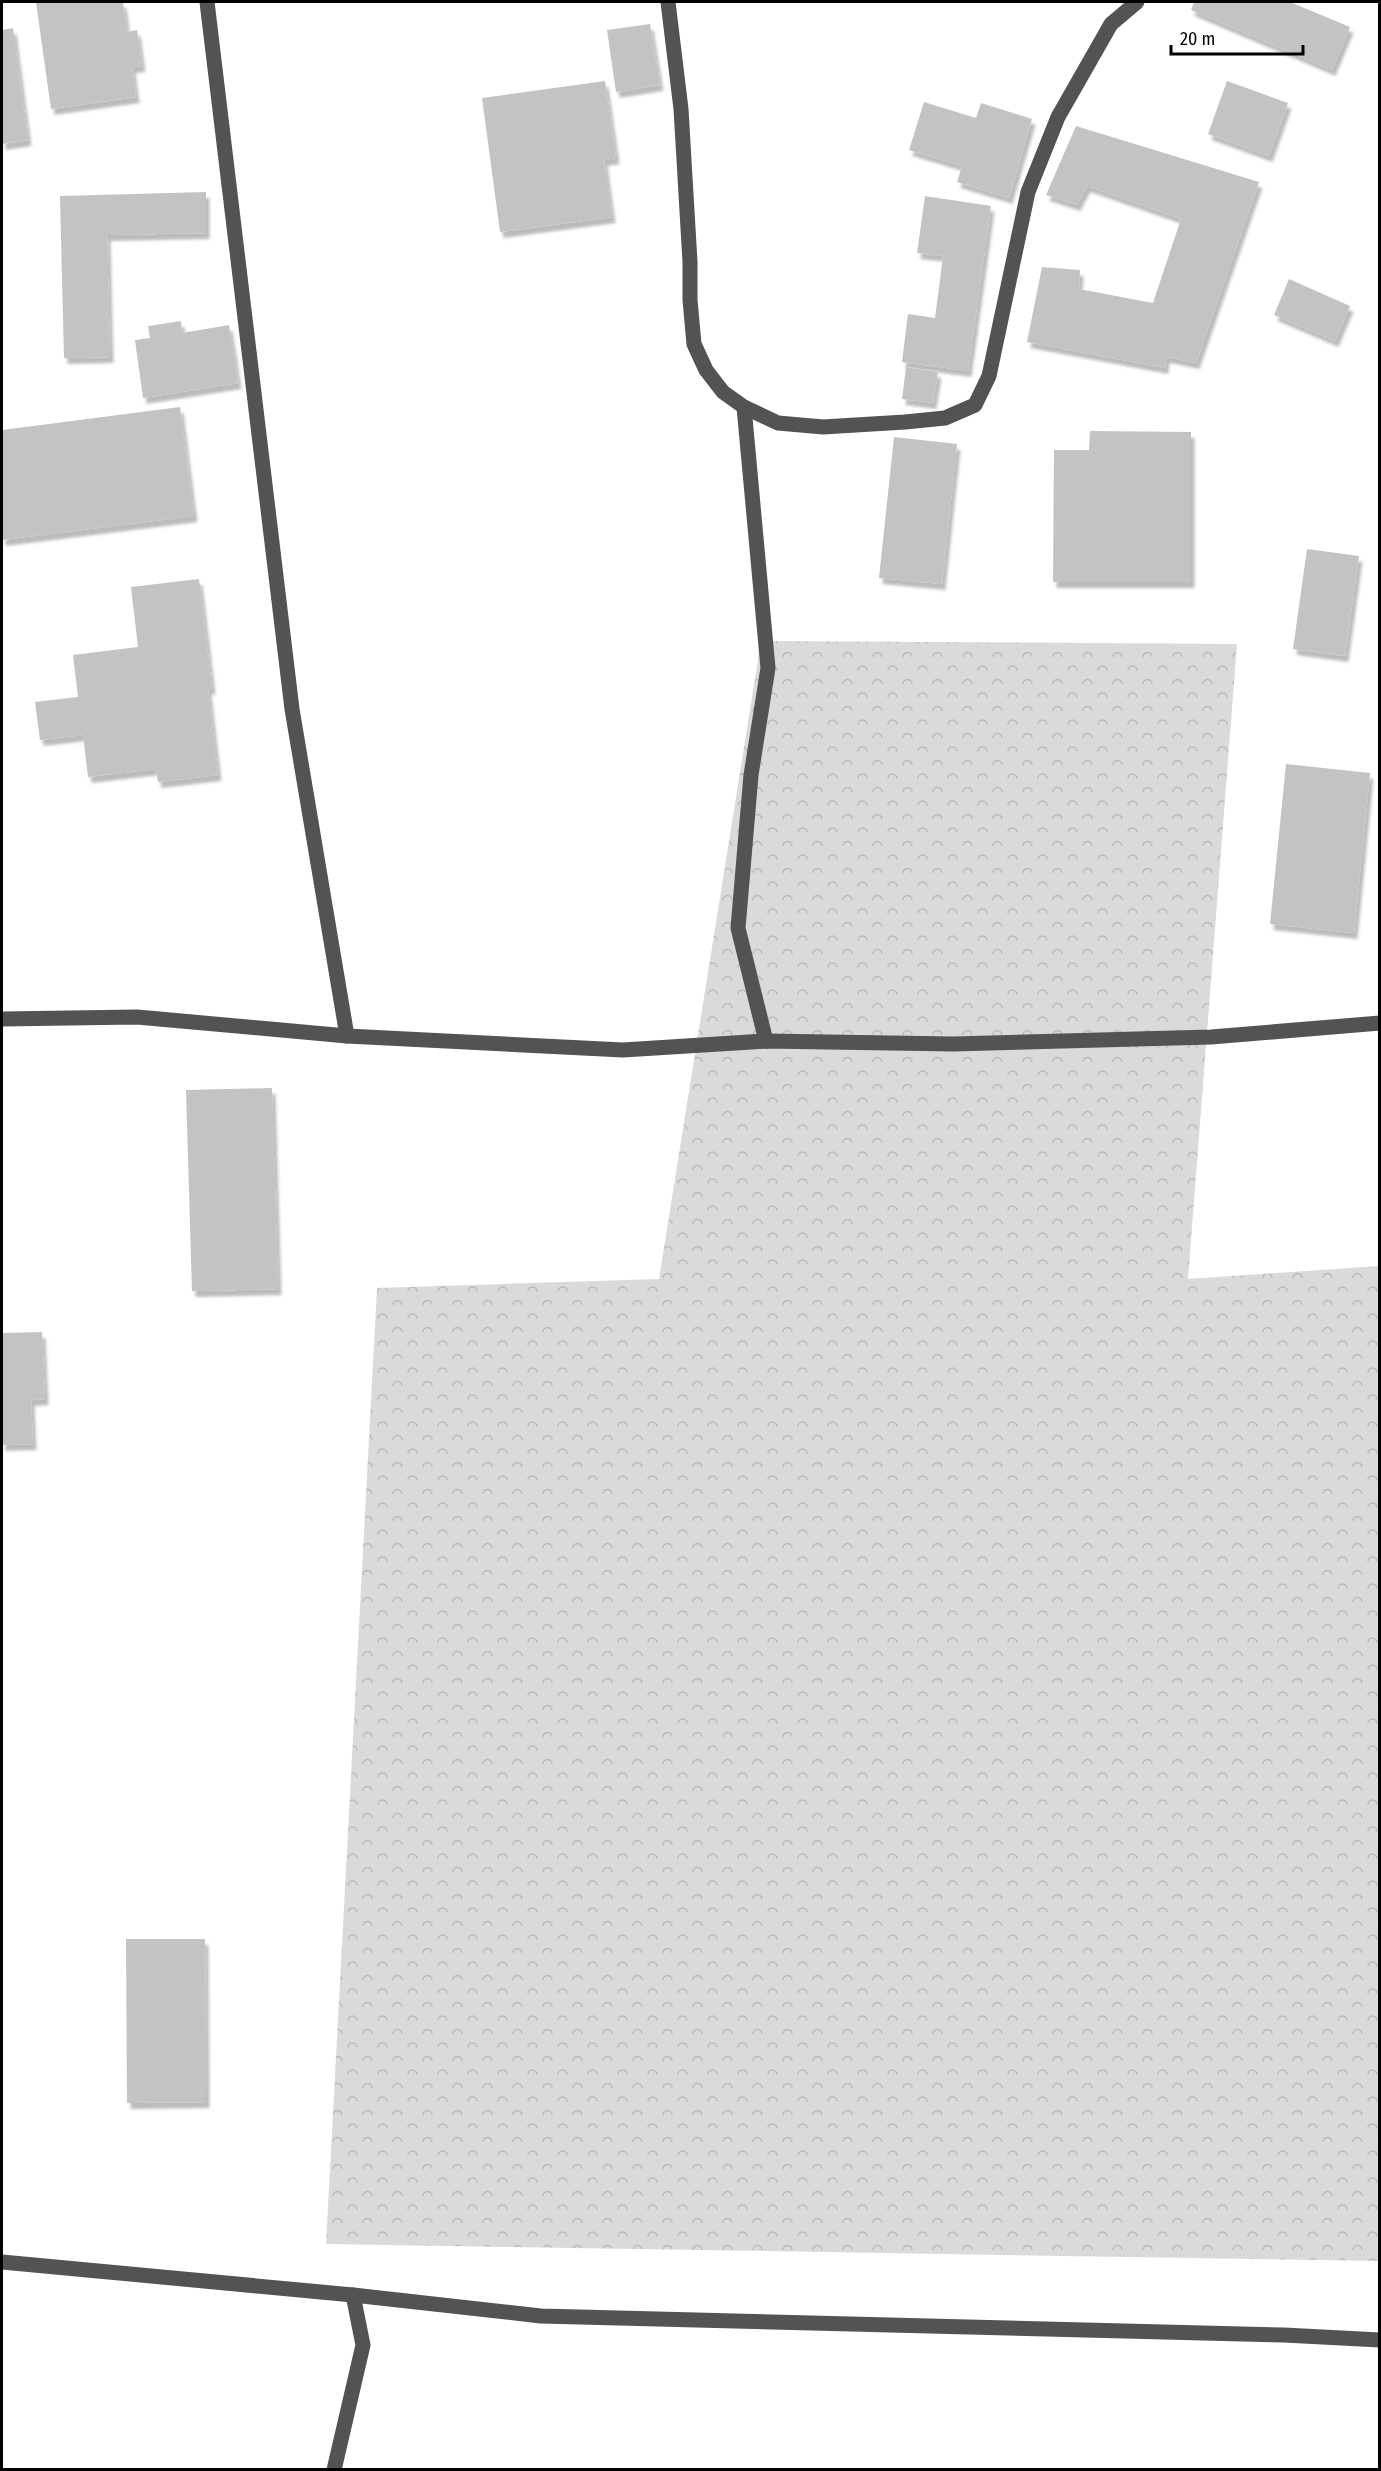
<svg xmlns="http://www.w3.org/2000/svg" width="1381" height="2471" viewBox="0 0 1381 2471" font-family="'Fira Sans Condensed',sans-serif">
<style>
.forest{fill:url(#forest-crowns)}
.building{fill:#c3c3c3;filter:url(#shadow)}
.lines{fill:none;stroke-linecap:round;stroke-linejoin:round}
.minor{stroke:#535353;stroke-width:15}
</style>
<defs>
<pattern id="forest-crowns" width="20" height="18" patternUnits="userSpaceOnUse" patternTransform="scale(1.5)"><rect width="20" height="18" fill="#dadada"/><path d="M2 6a3 3 0 1 1 6 0M12 15a3 3 0 1 1 6 0" fill="none" stroke="#b9b9b9"/></pattern>
<filter id="shadow"><feDropShadow dx="3.5" dy="6" stdDeviation="1.5" flood-color="#0004"/></filter>
</defs>
<rect width="100%" height="100%" fill="#fff"/>
<path class="forest" d="M 761,641 L 1237,644 L 1188,1279 L 1379,1266 L 1379,2261 L 326,2244 L 377,1288 L 659,1279 Z"/>
<g class="building">
<path d="M 36,2 L 123,2 L 127,32 L 137,30 L 142,66 L 132,67 L 136,97 L 51,109 Z"/>
<path d="M 1194,2 L 1290,2 L 1350,27 L 1332,70 L 1191,10 Z"/>
<path d="M 650,24 L 660,85 L 616,92 L 607,30 Z"/>
<path d="M 13,28 L 28,140 L 2,144 L 2,30 Z"/>
<path d="M 605,81 L 616,158 L 604,160 L 612,217 L 500,232 L 482,98 Z"/>
<path d="M 1227,81 L 1288,103 L 1269,156 L 1208,134 Z"/>
<path d="M 924,102 L 976,118 L 981,103 L 1032,119 L 1009,198 L 957,182 L 962,166 L 909,150 Z"/>
<path d="M 1076,126 L 1259,182 L 1196,363 L 1166,357 L 1165,368 L 1027,342 L 1042,267 L 1080,270 L 1079,289 L 1153,303 L 1181,219 L 1087,186 L 1077,205 L 1046,195 Z"/>
<path d="M 206,192 L 206,233 L 107,235 L 110,357 L 64,358 L 60,196 Z"/>
<path d="M 925,196 L 991,206 L 968,371 L 902,362 L 908,314 L 935,318 L 943,256 L 917,253 Z"/>
<path d="M 1289,279 L 1350,306 L 1335,341 L 1274,315 Z"/>
<path d="M 181,321 L 182,333 L 229,325 L 238,383 L 143,398 L 135,340 L 150,338 L 148,326 Z"/>
<path d="M 906,367 L 938,372 L 933,403 L 902,399 Z"/>
<path d="M 180,407 L 194,516 L 2,540 L 2,430 Z"/>
<path d="M 1090,431 L 1191,432 L 1191,582 L 1053,582 L 1054,450 L 1089,450 Z"/>
<path d="M 894,437 L 957,444 L 942,584 L 879,578 Z"/>
<path d="M 1307,549 L 1359,556 L 1345,656 L 1293,649 Z"/>
<path d="M 199,579 L 212,688 L 208,689 L 218,775 L 158,782 L 156,769 L 88,777 L 83,735 L 40,740 L 35,702 L 78,697 L 73,655 L 138,647 L 131,587 Z"/>
<path d="M 1286,764 L 1370,773 L 1354,933 L 1270,924 Z"/>
<path d="M 272,1088 L 278,1289 L 192,1291 L 186,1090 Z"/>
<path d="M 42,1332 L 45,1399 L 31,1400 L 33,1444 L 2,1445 L 2,1333 Z"/>
<path d="M 126,1939 L 205,1939 L 206,2102 L 127,2103 Z"/>
</g>
<g class="lines">
<g class="minor">
<path d="M 207,2 L 292,709 L 347,1036"/>
<path d="M 668,2 L 681,109 L 690,262 L 690,300 L 694,344 L 706,370 L 723,392 L 744,407 L 778,423 L 823,427 L 905,422 L 945,418 L 975,405 L 989,376 L 1028,192 L 1058,117 L 1111,24 L 1137,2"/>
<path d="M 744,407 L 768,668 L 751,775 L 738,928 L 766,1041"/>
<path d="M 2,1019 L 137,1017 L 347,1036 L 623,1050 L 766,1041 L 953,1044 L 1211,1037 L 1380,1023"/>
<path d="M 2,2262 L 353,2295 L 541,2316 L 1284,2335 L 1380,2340"/>
<path d="M 334,2470 L 363,2345 L 353,2295"/>
</g>
</g>
<rect width="1381" height="2471" fill="none" stroke="#000000" stroke-width="6"/>
<path d="M1171 45v9h132v-9" fill="none" stroke="#000000" stroke-width="3"/>
<text x="1180" y="45" font-size="18" fill="#000000" stroke="#ffffff" stroke-width="4.5" paint-order="stroke">20 m</text>
</svg>
